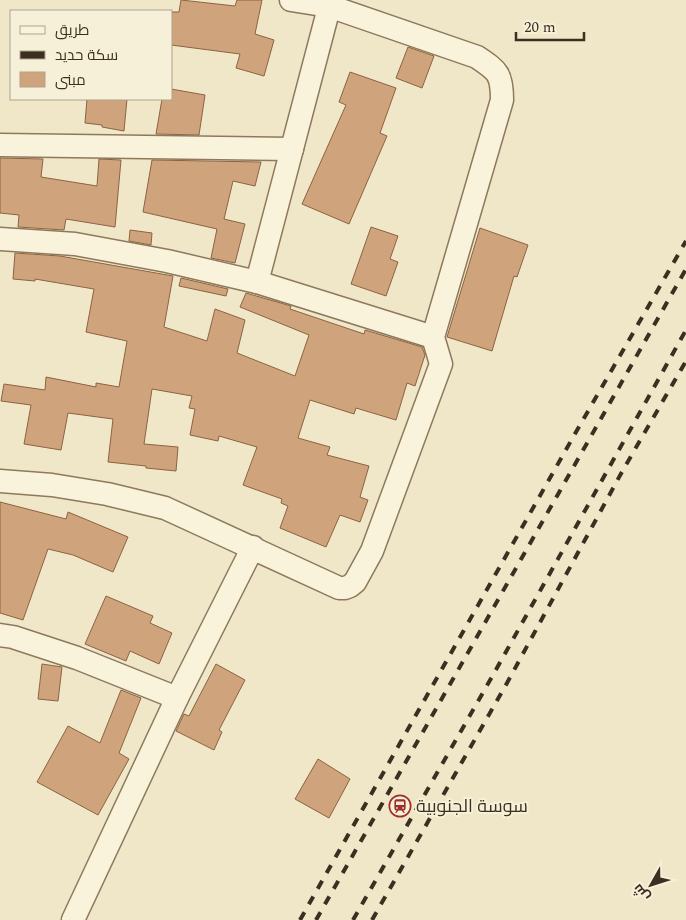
<svg xmlns="http://www.w3.org/2000/svg" width="686" height="920" viewBox="0 0 686 920" font-family="Spectral,Cairo,serif">
<style>
.building{fill:#cfa47d;stroke:#8c6341}
.lines{fill:none;stroke-linecap:round;stroke-linejoin:round}
.street-casing{stroke:#8d795c;stroke-width:25}
.street{stroke:#faf3dc;stroke-width:22}
.rail{stroke:#3d2f20;stroke-width:4;stroke-dasharray:9 9;stroke-linecap:butt}
.labels{text-anchor:middle;stroke-width:4;stroke-linejoin:round;paint-order:stroke}
.poi-label{font-size:18px;fill:#3d2f20;stroke:#f7f0d8;text-anchor:start}
</style>
<rect width="100%" height="100%" fill="#f0e6c8"/>
<g class="building">
<path d="M 181,0 L 235,6 L 237,0 L 262,0 L 255,34 L 274,40 L 264,76 L 236,68 L 240,54 L 171,45 L 171,12 L 179,12 Z"/>
<path d="M 408,47 L 434,56 L 422,88 L 396,78 Z"/>
<path d="M 350,72 L 396,88 L 380,133 L 387,136 L 349,224 L 302,204 L 346,105 L 339,102 Z"/>
<path d="M 171,89 L 205,95 L 199,135 L 156,134 L 162,99 L 171,99 Z"/>
<path d="M 87,99 L 127,99 L 124,131 L 102,127 L 102,125 L 85,123 Z"/>
<path d="M 0,158 L 43,159 L 41,177 L 97,186 L 99,159 L 121,160 L 115,227 L 66,219 L 64,230 L 18,227 L 19,215 L 0,213 Z"/>
<path d="M 152,160 L 261,162 L 255,186 L 233,181 L 224,219 L 245,224 L 235,263 L 211,258 L 217,229 L 143,212 Z"/>
<path d="M 371,227 L 398,236 L 390,259 L 398,262 L 386,296 L 351,284 Z"/>
<path d="M 480,228 L 528,245 L 517,277 L 514,276 L 492,351 L 447,337 Z"/>
<path d="M 130,230 L 152,233 L 151,245 L 129,241 Z"/>
<path d="M 15,253 L 60,256 L 173,276 L 164,327 L 207,341 L 215,309 L 245,320 L 237,353 L 295,376 L 309,335 L 240,307 L 246,293 L 291,306 L 290,309 L 364,334 L 365,330 L 422,347 L 425,355 L 415,386 L 407,383 L 396,420 L 356,408 L 354,414 L 310,400 L 298,438 L 330,447 L 327,455 L 369,466 L 360,497 L 368,500 L 360,522 L 340,515 L 326,547 L 280,528 L 288,506 L 281,503 L 282,499 L 243,485 L 257,447 L 219,436 L 218,441 L 190,435 L 195,409 L 189,408 L 192,396 L 152,389 L 144,444 L 178,447 L 176,471 L 146,468 L 146,466 L 108,462 L 113,419 L 68,413 L 61,450 L 24,444 L 31,405 L 1,401 L 4,384 L 45,390 L 46,377 L 96,387 L 96,383 L 119,387 L 127,341 L 86,332 L 94,289 L 35,279 L 35,281 L 13,279 Z"/>
<path d="M 181,278 L 228,289 L 226,296 L 179,286 Z"/>
<path d="M 0,502 L 66,519 L 68,512 L 128,537 L 113,572 L 73,555 L 48,549 L 23,620 L 0,613 Z"/>
<path d="M 106,596 L 153,616 L 150,623 L 172,633 L 159,664 L 130,651 L 126,661 L 85,644 Z"/>
<path d="M 42,664 L 62,667 L 58,701 L 38,699 Z"/>
<path d="M 216,664 L 245,680 L 219,730 L 222,732 L 214,750 L 176,731 L 184,714 L 189,716 Z"/>
<path d="M 121,690 L 141,698 L 119,753 L 129,759 L 98,815 L 37,782 L 68,726 L 100,743 Z"/>
<path d="M 318,759 L 350,779 L 329,818 L 295,799 Z"/>
</g>
<g class="lines">
<g class="street-casing">
<g id="street">
<path d="M 0,145 L 292,149"/>
<path d="M 0,239 L 75,244 L 167,261 L 257,282 L 433,337"/>
<path d="M 257,282 L 331,0"/>
<path d="M 0,481 L 52,485 L 107,494 L 165,508 L 339,588 L 345,588 L 350,586 L 355,582 L 372,551 L 441,364 L 433,337 L 502,100 C 502,74 498,71 477,57 L 329,6 L 291,0"/>
<path d="M 0,635 L 13,637 L 77,658 L 177,698 L 253,547"/>
<path d="M 73,920 L 177,698"/>
</g>
</g>
<use href="#street" class="street"/>
<g class="rail">
<path d="M 300,920 L 576,432 L 686,241"/>
<path d="M 316,920 L 686,269"/>
<path d="M 353,920 L 493,675 L 686,330"/>
<path d="M 372,920 L 507,683 L 623,470 L 686,361"/>
</g>
</g>
<defs>
<g id="station-ring" transform="scale(1.125)"><circle r="9.5" fill="#f7f0d8" stroke="#9d302a" stroke-width="1.5"/><path d="M-3-6H3Q5-6 5-4V2Q5 4 3 4L4.5 6H3L1.5 4h-3L-3 6H-4.5L-3 4Q-5 4-5 2V-4Q-5-6-3-6ZM-3.5-4v3h7v-3ZM-3.5 1v1.5H-2V1ZM2 1v1.5H3.5V1Z" fill="#9d302a"/></g>
</defs>
<g fill-rule="evenodd">
<use href="#station-ring" x="400" y="806"/>
</g>
<g class="labels">
<g class="poi-label">
<text x="416" y="812">سوسة الجنوبية</text>
</g>
</g>
<rect x="10" y="10" width="162" height="90" fill="#f7f0d8" stroke="#ada38e"/>
<rect x="20" y="26" width="25" height="8" fill="#faf3dc" stroke="#ada38e"/>
<text x="55" y="35" font-size="15" fill="#3d2f20">طريق</text>
<rect x="20" y="51" width="25" height="8" fill="#3d2f20" stroke="#ada38e"/>
<text x="55" y="60" font-size="15" fill="#3d2f20">سكة حديد</text>
<rect x="20" y="72" width="25" height="15" fill="#cfa47d" stroke="#ada38e"/>
<text x="55" y="85" font-size="15" fill="#3d2f20">مبنى</text>
<g transform="translate(651 885) rotate(231)" stroke="#f7f0d8" stroke-width="4" paint-order="stroke">
<path d="M0-4L9 19L0 12L-9 19Z" fill="#3d2f20"/>
<text y="-8" font-size="14" font-weight="bold" text-anchor="middle" fill="#3d2f20">ش</text>
</g>
<path d="M516 32v8h68v-8" fill="none" stroke="#3d2f20" stroke-width="2.5"/>
<text x="524" y="32" font-size="15" fill="#3d2f20" stroke="#f7f0d8" stroke-width="4" paint-order="stroke">20 m</text>
</svg>
